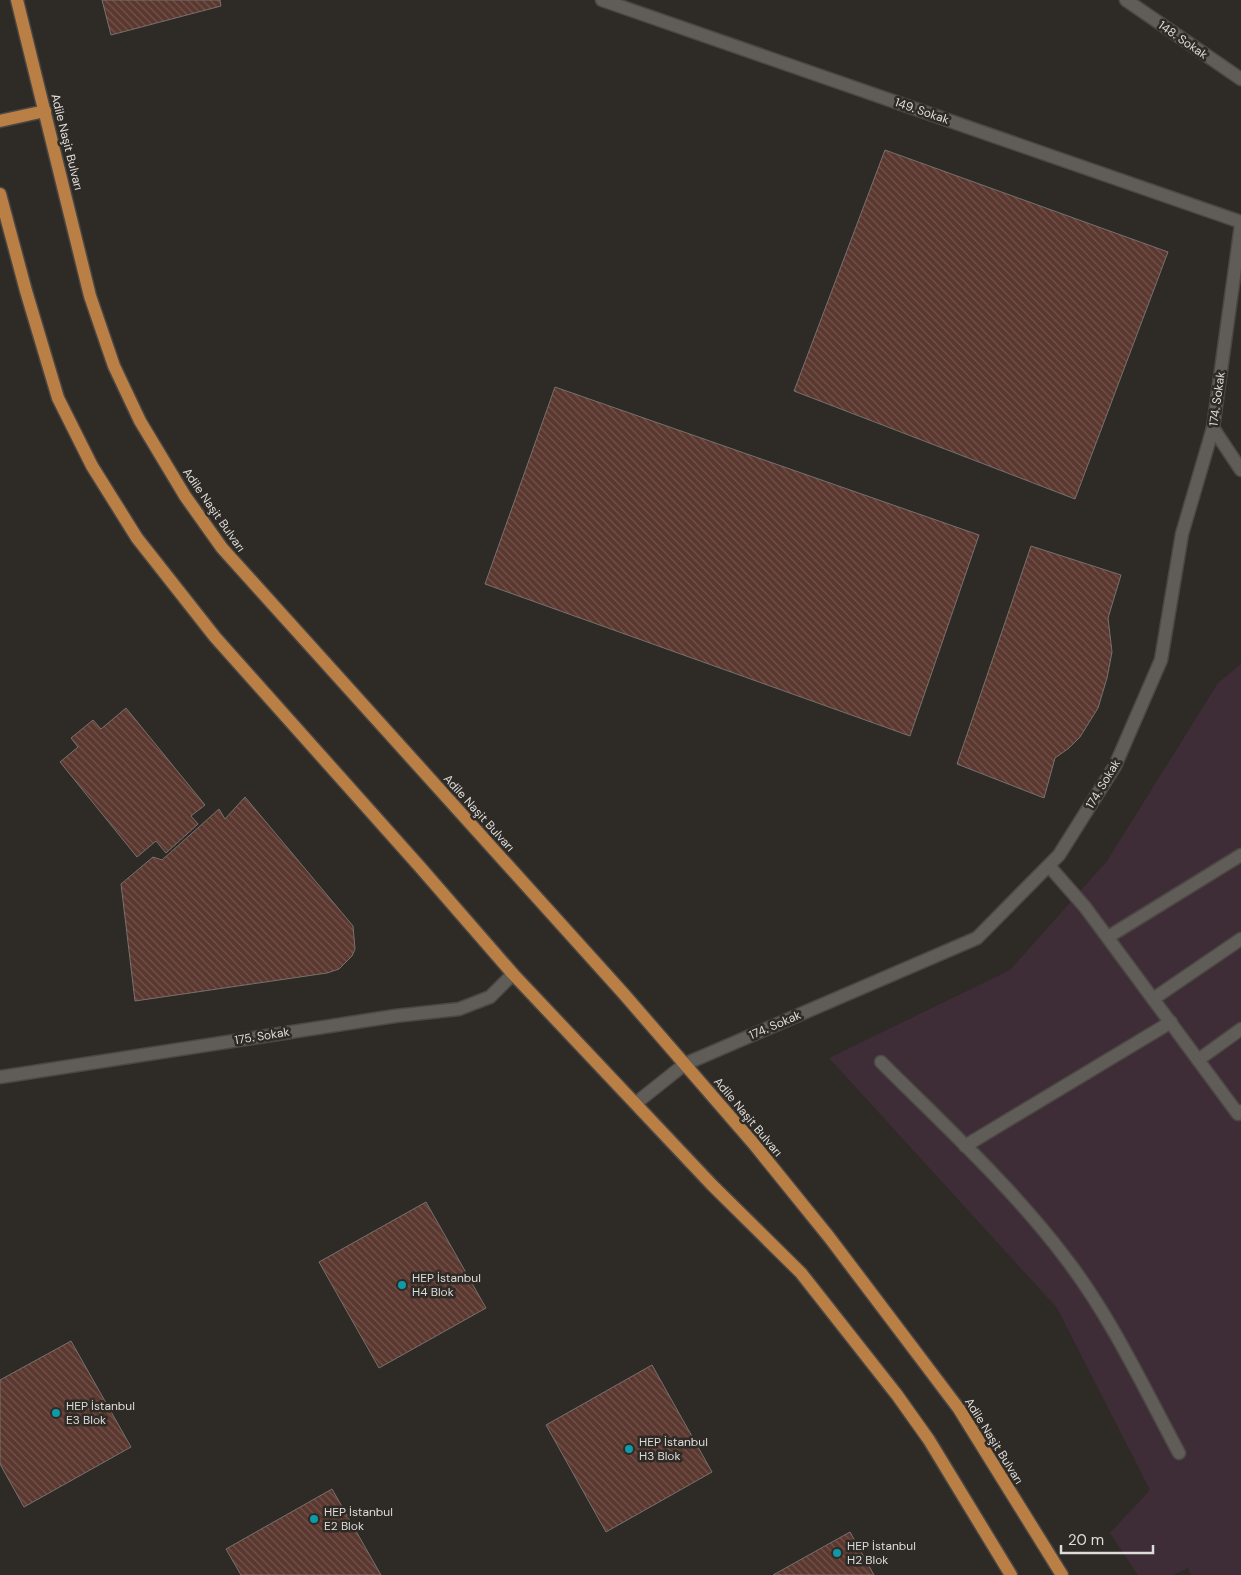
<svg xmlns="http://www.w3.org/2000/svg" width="1241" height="1575" viewBox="0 0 1241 1575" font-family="'DM Sans',sans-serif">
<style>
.industrial{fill:#3e2d36}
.building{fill:url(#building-back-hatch);stroke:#77716f}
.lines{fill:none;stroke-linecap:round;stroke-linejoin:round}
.minor-casing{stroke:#4b4744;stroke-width:15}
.major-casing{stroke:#4b4744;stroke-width:15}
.minor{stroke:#605c57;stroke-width:12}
.major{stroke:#ba7f45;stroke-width:12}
.culture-dot{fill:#0f9aa8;stroke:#2e2a26;stroke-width:2}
.labels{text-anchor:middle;stroke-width:5;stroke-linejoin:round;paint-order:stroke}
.street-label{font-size:12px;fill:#dedcd9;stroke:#2e2a26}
.poi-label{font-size:12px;fill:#dedcd9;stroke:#2e2a26;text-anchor:start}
</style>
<defs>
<pattern id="building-back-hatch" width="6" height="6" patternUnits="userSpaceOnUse" patternTransform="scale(1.25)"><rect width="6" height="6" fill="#5b382f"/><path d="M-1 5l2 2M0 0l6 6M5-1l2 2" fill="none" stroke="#72544d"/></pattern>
</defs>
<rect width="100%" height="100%" fill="#2e2a26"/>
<path class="industrial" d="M 1241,664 L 1241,1575 L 1191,1575 L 1188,1568 L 1173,1575 L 1138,1575 L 1110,1533 L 1150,1490 L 1057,1308 L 829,1058 L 1010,970 L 1107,861 L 1218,683 Z"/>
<g class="building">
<path d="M 102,0 L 220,0 L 221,6 L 111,35 Z"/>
<path d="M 885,150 L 1168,252 L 1075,499 L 794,391 Z"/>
<path d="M 555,387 L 979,535 L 910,736 L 485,584 Z"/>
<path d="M 1031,546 L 1121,575 L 1108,618 L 1112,652 L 1107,678 L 1098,708 L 1080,737 L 1069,748 L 1055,758 L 1044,798 L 957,764 Z"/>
<path d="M 126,708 L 205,805 L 191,816 L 198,824 L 166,853 L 156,841 L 137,857 L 60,762 L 78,747 L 71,738 L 93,720 L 101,729 Z"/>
<path d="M 245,797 L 353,926 L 355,949 L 352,956 L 339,969 L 327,973 L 135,1001 L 121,884 L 153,857 L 162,860 L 219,809 L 225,819 Z"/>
<path d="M 426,1202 L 486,1308 L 379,1368 L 319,1262 Z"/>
<path d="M 71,1341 L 131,1447 L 24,1507 L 0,1464 L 0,1380 Z"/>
<path d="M 652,1365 L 712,1472 L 606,1532 L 546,1425 Z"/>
<path d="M 332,1489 L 381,1575 L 241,1575 L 226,1549 Z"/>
<path d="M 850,1532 L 874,1575 L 773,1575 Z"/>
</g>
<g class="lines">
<g class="minor-casing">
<g id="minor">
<path d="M 602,0 L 1241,222"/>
<path d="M 1126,0 L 1241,79"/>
<path d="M 1213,428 L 1241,470"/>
<path d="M 1049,866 L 1085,907 L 1238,1114 L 1241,1111"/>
<path d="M 1108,937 L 1241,855"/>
<path d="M 1153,999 L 1241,939"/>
<path d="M 1198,1060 L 1241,1029"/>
<path d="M 881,1062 C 945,1126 1013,1188 1067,1260 C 1112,1319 1144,1388 1179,1453"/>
<path d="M 0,1077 L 395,1016 L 459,1009 L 490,997 L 513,974"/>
<path d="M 636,1103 L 685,1064 L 977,938 L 1059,855 L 1115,766 L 1161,660 L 1182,534 L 1213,428 L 1241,225"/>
<path d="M 965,1146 L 1171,1022"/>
</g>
</g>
<g class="major-casing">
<g id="major">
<path d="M 17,0 L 90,296 L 114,366 L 140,421 L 185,496 L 222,548 L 623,993 L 753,1143 L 829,1237 L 959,1409 L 1062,1575"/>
<path d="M 0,121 L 45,111"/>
<path d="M 0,194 L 26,291 L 58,398 L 92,466 L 137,538 L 215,637 L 420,867 L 513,974 L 712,1185 L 801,1273 L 897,1395 L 929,1440 L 1011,1575"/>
</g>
</g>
<use href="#minor" class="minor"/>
<use href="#major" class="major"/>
</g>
<g class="culture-dot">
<circle cx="402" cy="1285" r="5"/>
<circle cx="56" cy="1413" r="5"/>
<circle cx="629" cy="1449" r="5"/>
<circle cx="314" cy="1519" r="5"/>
<circle cx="837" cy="1553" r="5"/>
</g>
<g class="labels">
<g class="street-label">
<text transform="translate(1183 40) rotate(35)" y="4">148. Sokak</text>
<text transform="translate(922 111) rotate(19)" y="4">149. Sokak</text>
<text transform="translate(67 142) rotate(76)" y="4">Adile Naşit Bulvarı</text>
<text transform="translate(1217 399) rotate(-82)" y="4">174. Sokak</text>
<text transform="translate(214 510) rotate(55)" y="4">Adile Naşit Bulvarı</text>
<text transform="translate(1103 784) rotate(-59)" y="4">174. Sokak</text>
<text transform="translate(479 813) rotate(48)" y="4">Adile Naşit Bulvarı</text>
<text transform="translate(775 1025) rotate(-23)" y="4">174. Sokak</text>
<text transform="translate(262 1036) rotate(-9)" y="4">175. Sokak</text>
<text transform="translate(748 1117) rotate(50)" y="4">Adile Naşit Bulvarı</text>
<text transform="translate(994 1441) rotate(58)" y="4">Adile Naşit Bulvarı</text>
</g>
<g class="poi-label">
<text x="412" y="1282">HEP İstanbul<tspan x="412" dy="14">H4 Blok</tspan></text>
<text x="66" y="1410">HEP İstanbul<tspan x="66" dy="14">E3 Blok</tspan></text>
<text x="639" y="1446">HEP İstanbul<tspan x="639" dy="14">H3 Blok</tspan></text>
<text x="324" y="1516">HEP İstanbul<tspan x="324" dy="14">E2 Blok</tspan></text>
<text x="847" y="1550">HEP İstanbul<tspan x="847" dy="14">H2 Blok</tspan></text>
</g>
</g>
<path d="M1061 1545v8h92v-8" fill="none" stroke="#dedcd9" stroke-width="2.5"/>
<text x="1068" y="1545" font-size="15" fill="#dedcd9" stroke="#2e2a26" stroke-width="4" paint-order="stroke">20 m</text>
</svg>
